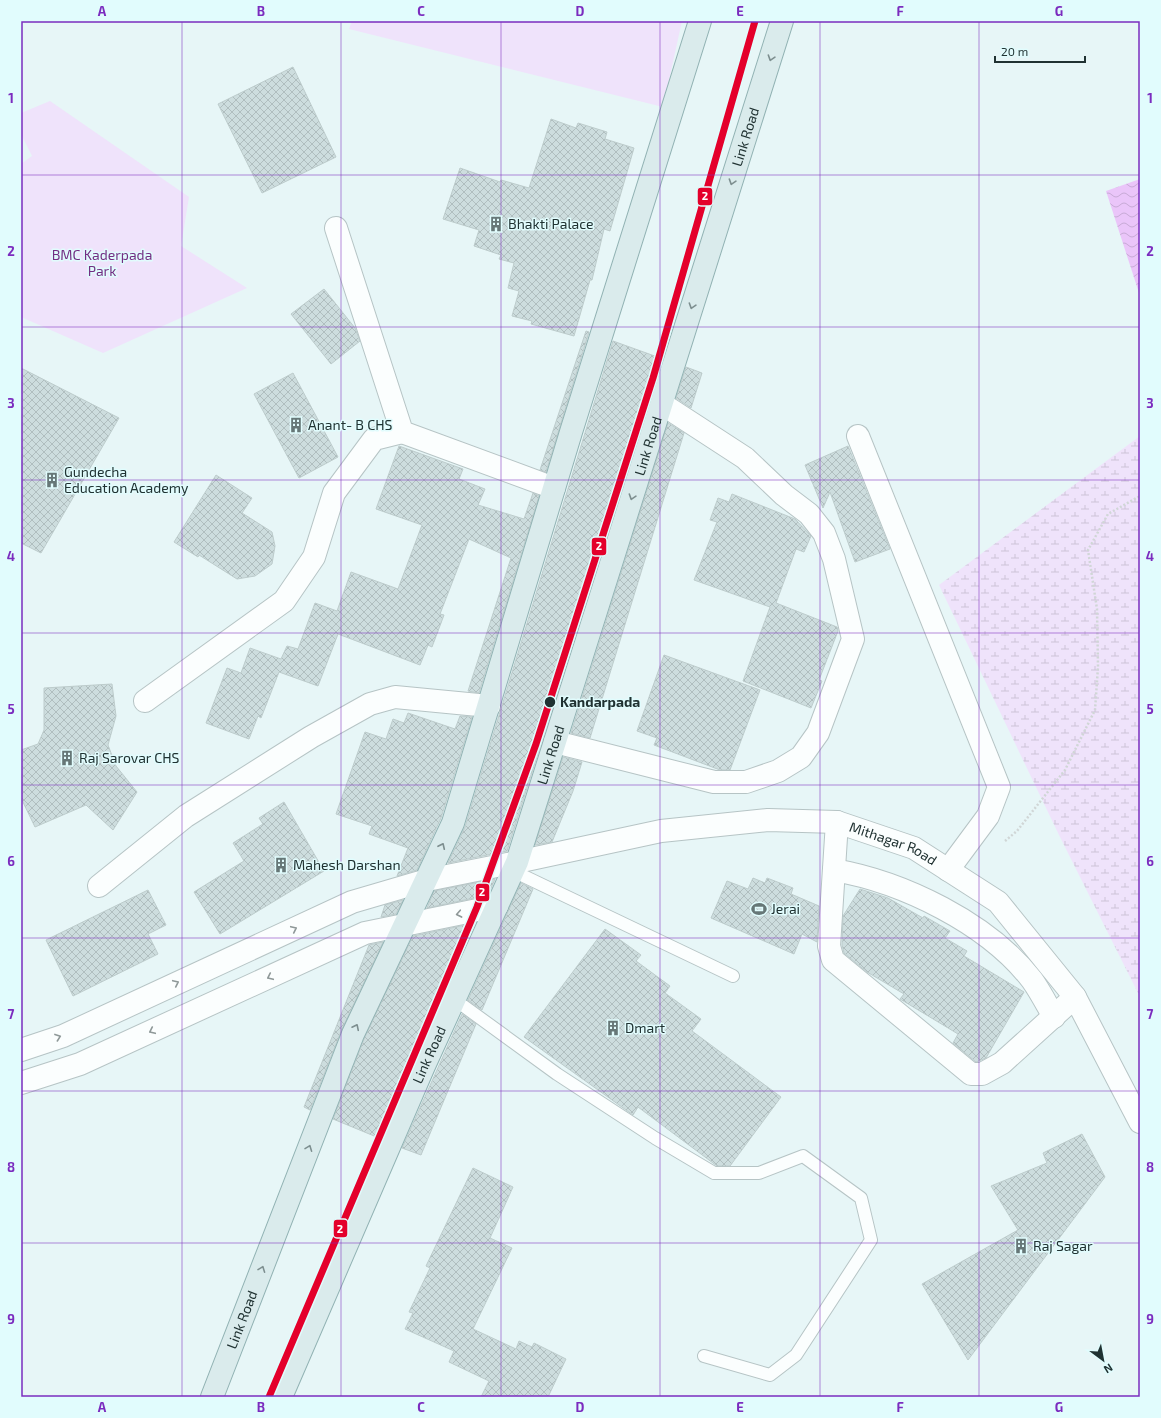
<svg xmlns="http://www.w3.org/2000/svg" width="1161" height="1418" viewBox="0 0 1161 1418" font-family="'Exo 2',sans-serif">
<style>
.wetland{fill:url(#wetland-marsh)}
.park{fill:#efe3fb}
.water{fill:url(#water-waves)}
.building{fill:url(#building-cross-hatch);stroke:#bdcccc}
.lines{fill:none;stroke-linecap:round;stroke-linejoin:round}
.lane-casing{stroke:#b6c4c5;stroke-width:14}
.street-casing{stroke:#b6c4c5;stroke-width:24}
.secondary-casing{stroke:#b6c4c5;stroke-width:24}
.primary-casing{stroke:#91b2b3;stroke-width:24}
.path{stroke:#d0d6d6;stroke-width:2.5;stroke-dasharray:2 2;stroke-linecap:butt}
.lane{stroke:#fbfefe;stroke-width:12}
.street{stroke:#fbfefe;stroke-width:22}
.secondary{stroke:#fbfefe;stroke-width:22}
.primary{stroke:#daebec;stroke-width:22}
.metro-1-casing{stroke:#e1fcfd;stroke-width:10}
.metro-1{stroke:#e4002b;stroke-width:7}
.oneway{stroke:#7d8e8f}
.oneway2{stroke:#8e9898}
.grid{fill:none;stroke:#7b2cbf;stroke-width:1;stroke-opacity:0.55}
.stop-dot{fill:#203232;stroke:#e1fcfd;stroke-width:1.5}
.labels{text-anchor:middle;stroke-width:3;stroke-linejoin:round;paint-order:stroke}
.street-label{font-size:14px;fill:#203232;stroke:#e1fcfd}
.poi-label{font-size:14px;fill:#203232;stroke:#e1fcfd;text-anchor:start}
.park-label{font-size:14px;fill:#732e83;stroke:#e1fcfd}
.stop-label{font-size:14px;font-weight:bold;fill:#203232;stroke:#e1fcfd;text-anchor:start}
.line-badge{stroke:#e1fcfd;stroke-width:1.5}
.badge-label{font-size:11px;text-anchor:middle;font-weight:bold;fill:#fff}
.neatline{fill:none;stroke:#7b2cbf;stroke-width:1.5}
.grid-label{font-size:13px;text-anchor:middle;font-weight:bold;fill:#7b2cbf}
</style>
<defs>
<pattern id="wetland-marsh" width="20" height="14" patternUnits="userSpaceOnUse"><rect width="20" height="14" fill="#efe3fb"/><path d="M1 5h8M5 5V1M11 12h8M15 12V8" fill="none" stroke="#cdc3d8"/></pattern>
<pattern id="water-waves" width="16" height="10" patternUnits="userSpaceOnUse"><rect width="16" height="10" fill="#eac5f9"/><path d="M0 5q4-4 8 0t8 0" fill="none" stroke="#c8aad6"/></pattern>
<pattern id="building-cross-hatch" width="8" height="8" patternUnits="userSpaceOnUse"><rect width="8" height="8" fill="#cdddde"/><path d="M0 0l8 8M0 8l8-8" fill="none" stroke="#b0bebf"/></pattern>
</defs>
<rect width="100%" height="100%" fill="#e7f6f7"/>
<path class="wetland" d="M 1140,436 L 1140,997 L 1059,835 L 939,585 Z"/>
<g class="park">
<path d="M 352,21 L 682,21 L 663,107 L 349,29 Z"/>
<path d="M 50,101 L 189,197 L 181,246 L 247,288 L 103,353 L 21,317 L 21,164 L 32,156 L 21,134 L 21,113 Z"/>
</g>
<path class="water" d="M 1140,179 L 1140,296 L 1106,191 Z"/>
<g class="building">
<path d="M 293,67 L 336,157 L 262,193 L 218,104 Z"/>
<path d="M 551,119 L 576,128 L 578,123 L 607,132 L 605,139 L 634,148 L 610,231 L 604,229 L 592,280 L 590,280 L 574,336 L 531,324 L 532,321 L 512,316 L 519,291 L 508,288 L 514,263 L 499,259 L 501,255 L 474,246 L 479,230 L 443,219 L 460,168 L 500,182 L 501,180 L 529,188 Z"/>
<path d="M 324,289 L 355,328 L 360,341 L 331,364 L 291,314 Z"/>
<path d="M 586,331 L 589,332 L 546,472 L 540,470 Z"/>
<path d="M 613,341 L 663,359 L 507,851 L 448,863 L 465,827 Z"/>
<path d="M 686,367 L 702,373 L 691,408 L 676,398 Z"/>
<path d="M 21,368 L 119,418 L 41,553 L 21,543 Z"/>
<path d="M 293,373 L 338,457 L 299,478 L 254,394 Z"/>
<path d="M 668,423 L 684,433 L 590,738 L 571,733 Z"/>
<path d="M 399,446 L 463,469 L 459,479 L 485,489 L 478,505 L 524,519 L 533,493 L 539,496 L 479,693 L 468,691 L 511,558 L 469,539 L 440,614 L 444,615 L 432,647 L 428,645 L 420,665 L 338,634 L 318,686 L 279,672 L 261,718 L 258,716 L 249,739 L 206,723 L 227,668 L 241,673 L 250,648 L 281,659 L 287,646 L 298,649 L 315,603 L 337,611 L 351,572 L 398,589 L 422,525 L 376,509 Z"/>
<path d="M 848,446 L 890,549 L 855,562 L 830,492 L 823,508 L 805,465 Z"/>
<path d="M 216,475 L 252,498 L 242,513 L 272,532 L 275,546 L 272,564 L 255,576 L 237,579 L 199,555 L 198,557 L 174,542 Z"/>
<path d="M 732,494 L 795,519 L 811,536 L 804,552 L 796,549 L 776,603 L 837,627 L 838,631 L 819,680 L 822,681 L 811,708 L 743,681 L 770,607 L 694,580 L 717,522 L 710,520 L 718,498 L 729,502 Z"/>
<path d="M 664,655 L 760,690 L 730,770 L 720,770 L 654,745 L 657,738 L 637,731 Z"/>
<path d="M 112,684 L 116,716 L 108,745 L 116,766 L 137,792 L 113,830 L 86,805 L 35,827 L 21,798 L 21,750 L 38,744 L 44,730 L 44,688 Z"/>
<path d="M 408,713 L 455,729 L 460,716 L 472,717 L 441,818 L 417,870 L 397,876 L 408,848 L 369,834 L 372,826 L 336,814 L 365,732 L 386,739 L 393,719 L 404,723 Z"/>
<path d="M 563,757 L 582,762 L 573,791 L 552,842 L 535,845 Z"/>
<path d="M 284,802 L 324,871 L 220,934 L 194,892 L 244,861 L 233,843 L 263,824 L 259,818 Z"/>
<path d="M 753,878 L 765,883 L 767,878 L 793,888 L 791,894 L 819,906 L 817,942 L 802,934 L 794,954 L 711,918 L 727,881 L 748,889 Z"/>
<path d="M 495,879 L 488,895 L 427,908 L 434,891 Z"/>
<path d="M 521,883 L 533,889 L 482,1010 L 468,1000 Z"/>
<path d="M 860,889 L 888,898 L 923,918 L 924,916 L 950,931 L 945,938 L 967,951 L 964,956 L 1024,992 L 986,1058 L 976,1062 L 953,1043 L 958,1034 L 900,999 L 904,994 L 867,972 L 844,953 L 842,945 L 843,916 Z"/>
<path d="M 148,890 L 166,925 L 148,934 L 158,954 L 73,996 L 46,940 Z"/>
<path d="M 403,900 L 396,914 L 381,917 L 385,905 Z"/>
<path d="M 475,923 L 379,1138 L 333,1119 L 364,1039 L 413,936 Z"/>
<path d="M 605,929 L 641,955 L 636,961 L 670,986 L 665,993 L 701,1019 L 692,1031 L 781,1097 L 730,1166 L 717,1166 L 638,1107 L 633,1115 L 524,1037 Z"/>
<path d="M 383,942 L 342,1029 L 310,1110 L 304,1107 L 369,945 Z"/>
<path d="M 462,1014 L 476,1024 L 421,1155 L 402,1148 Z"/>
<path d="M 1082,1134 L 1105,1177 L 968,1360 L 922,1284 L 1018,1230 L 991,1186 L 1047,1163 L 1043,1153 Z"/>
<path d="M 473,1168 L 513,1187 L 490,1238 L 512,1248 L 473,1329 L 516,1349 L 519,1341 L 532,1347 L 534,1343 L 566,1359 L 548,1397 L 481,1397 L 489,1381 L 449,1362 L 454,1351 L 405,1329 L 413,1313 L 409,1312 L 430,1268 L 426,1266 Z"/>
</g>
<g class="lines">
<g class="lane-casing">
<g id="lane">
<path d="M 513,871 L 733,976"/>
<path d="M 454,999 L 557,1074 L 655,1138 L 714,1173 L 759,1173 L 803,1156 L 861,1198 L 871,1240 L 796,1355 L 770,1375 L 704,1356"/>
</g>
</g>
<g class="street-casing">
<g id="street">
<path d="M 336,228 L 402,432 L 554,488"/>
<path d="M 858,436 L 999,787 L 988,816 L 948,870"/>
<path d="M 145,701 L 284,601 L 314,557 L 334,493 L 374,439 L 402,432"/>
<path d="M 555,742 L 714,782 L 746,782 L 778,771 L 801,757 L 818,733 L 853,639 L 834,559 L 824,533 L 809,514 L 784,495 L 745,458 L 662,404"/>
<path d="M 837,822 L 829,946 L 833,960 L 971,1074 L 982,1074 L 1002,1063 L 1075,997"/>
<path id="s1" d="M 517,862 L 661,831 L 768,820 L 837,822 L 914,848 L 998,902 L 1075,997 L 1140,1122"/>
<path d="M 834,870 C 903,882 988,923 1032,980 C 1040,991 1047,1005 1054,1017"/>
<path d="M 99,886 L 186,816 L 311,737 L 370,704 L 395,697 L 489,706"/>
</g>
</g>
<g class="secondary-casing">
<g id="secondary">
<path d="M 21,1050 L 63,1036 L 352,902 L 427,880 L 517,862"/>
<path d="M 21,1083 L 80,1064 L 365,933 L 497,906"/>
</g>
</g>
<g class="primary-casing">
<g id="primary">
<path id="s2" d="M 212,1397 L 353,1034 L 453,823 L 571,432 L 700,21"/>
<path id="s3" d="M 281,1397 L 424,1066 L 517,862 L 782,21"/>
</g>
</g>
<path class="path" d="M 1005,841 L 1017,831 L 1065,770 L 1095,710 L 1098,667 L 1097,609 L 1088,550 L 1108,514 L 1140,496"/>
<use href="#lane" class="lane"/>
<use href="#street" class="street"/>
<use href="#secondary" class="secondary"/>
<use href="#primary" class="primary"/>
<g class="metro-1-casing">
<path id="metro-1" d="M 269,1397 L 477,907 L 536,744 L 653,378 L 755,21"/>
</g>
<use href="#metro-1" class="metro-1"/>
</g>
<defs><path id="oneway-chevron" d="M-2-3.5L2.5 0L-2 3.5" fill="none" stroke-width="1.6" stroke-linecap="round" stroke-linejoin="round"/></defs>
<g class="oneway">
<use href="#oneway-chevron" transform="translate(771 58) rotate(108)"/>
<use href="#oneway-chevron" transform="translate(732 182) rotate(108)"/>
<use href="#oneway-chevron" transform="translate(692 306) rotate(108)"/>
<use href="#oneway-chevron" transform="translate(632 497) rotate(108)"/>
<use href="#oneway-chevron" transform="translate(442 846) rotate(-65)"/>
<use href="#oneway-chevron" transform="translate(356 1027) rotate(-64)"/>
<use href="#oneway-chevron" transform="translate(309 1148) rotate(-69)"/>
<use href="#oneway-chevron" transform="translate(262 1269) rotate(-69)"/>
</g>
<g class="oneway2">
<use href="#oneway-chevron" transform="translate(459 914) rotate(169)"/>
<use href="#oneway-chevron" transform="translate(294 929) rotate(-25)"/>
<use href="#oneway-chevron" transform="translate(270 977) rotate(155)"/>
<use href="#oneway-chevron" transform="translate(176 983) rotate(-25)"/>
<use href="#oneway-chevron" transform="translate(152 1031) rotate(155)"/>
<use href="#oneway-chevron" transform="translate(58 1037) rotate(-20)"/>
</g>
<path class="grid" d="M 182,21 L 182,1397M 341,21 L 341,1397M 501,21 L 501,1397M 660,21 L 660,1397M 820,21 L 820,1397M 979,21 L 979,1397M 21,175 L 1140,175M 21,327 L 1140,327M 21,480 L 1140,480M 21,633 L 1140,633M 21,785 L 1140,785M 21,938 L 1140,938M 21,1091 L 1140,1091M 21,1243 L 1140,1243"/>
<defs>
<g id="building-bare" transform="scale(1.2)"><path d="M-4-6H4V6H1V3H-1V6H-4ZM-2.5-4.3h1.7v1.8h-1.7ZM.8-4.3h1.7v1.8H.8ZM-2.5-1h1.7V.8h-1.7ZM.8-1h1.7V.8H.8Z" fill="#677" stroke="#e1fcfd" stroke-width="2.5" paint-order="stroke"/></g>
<g id="stadium-bare" transform="scale(1.2)"><path d="M0-5a6.5 5 0 1 0 0 10a6.5 5 0 1 0 0-10ZM-3.5-1.8h7v3.6h-7Z" fill="#677" stroke="#e1fcfd" stroke-width="2.5" paint-order="stroke"/></g>
</defs>
<g fill-rule="evenodd">
<use href="#building-bare" x="496" y="224"/>
<use href="#building-bare" x="296" y="425"/>
<use href="#building-bare" x="52" y="480"/>
<use href="#building-bare" x="67" y="758"/>
<use href="#building-bare" x="281" y="865"/>
<use href="#stadium-bare" x="759" y="909"/>
<use href="#building-bare" x="613" y="1028"/>
<use href="#building-bare" x="1021" y="1246"/>
</g>
<circle class="stop-dot" cx="550" cy="702" r="6"/>
<g class="labels">
<g class="street-label">
<text dy="5" stroke="none"><textPath href="#s3" startOffset="1345">Link Road</textPath></text>
<text dy="5" stroke="none"><textPath href="#s3" startOffset="1021">Link Road</textPath></text>
<text dy="5" stroke="none"><textPath href="#s3" startOffset="697">Link Road</textPath></text>
<text dy="5" stroke="none"><textPath href="#s1" startOffset="384">Mithagar Road</textPath></text>
<text dy="5" stroke="none"><textPath href="#s3" startOffset="373">Link Road</textPath></text>
<text dy="5" stroke="none"><textPath href="#s2" startOffset="83">Link Road</textPath></text>
</g>
<g class="poi-label">
<text x="508" y="229">Bhakti Palace</text>
<text x="308" y="430">Anant- B CHS</text>
<text x="64" y="477">Gundecha<tspan x="64" dy="16">Education Academy</tspan></text>
<text x="79" y="763">Raj Sarovar CHS</text>
<text x="293" y="870">Mahesh Darshan</text>
<text x="771" y="914">Jerai</text>
<text x="625" y="1033">Dmart</text>
<text x="1033" y="1251">Raj Sagar</text>
</g>
<g class="park-label">
<text x="102" y="260">BMC Kaderpada<tspan x="102" dy="16">Park</tspan></text>
</g>
<g class="stop-label">
<text x="560" y="707">Kandarpada</text>
</g>
</g>
<g class="line-badge">
<rect x="697" y="187" width="16" height="19" rx="4" fill="#e4002b"/>
<rect x="591" y="537" width="16" height="19" rx="4" fill="#e4002b"/>
<rect x="475" y="883" width="15" height="19" rx="4" fill="#e4002b"/>
<rect x="333" y="1219" width="15" height="19" rx="4" fill="#e4002b"/>
</g>
<g class="badge-label">
<text x="705" y="200">2</text>
<text x="599" y="550">2</text>
<text x="482" y="896">2</text>
<text x="340" y="1233">2</text>
</g>
<rect width="1161" height="1418" fill="none" stroke="#e1fcfd" stroke-width="44"/>
<g transform="translate(1103 1360) rotate(148)" stroke="#e1fcfd" stroke-width="3" paint-order="stroke">
<path d="M0-3L7 15L0 10L-7 15Z" fill="#203232"/>
<text y="-6" font-size="11" font-weight="bold" text-anchor="middle" fill="#203232">N</text>
</g>
<path d="M995 56v6h90v-6" fill="none" stroke="#203232" stroke-width="2"/>
<text x="1001" y="56" font-size="12" fill="#203232" stroke="#e1fcfd" stroke-width="3" paint-order="stroke">20 m</text>
<rect x="22" y="22" width="1117" height="1374" class="neatline"/>
<g class="grid-label">
<text x="102" y="16">A</text>
<text x="261" y="16">B</text>
<text x="421" y="16">C</text>
<text x="580" y="16">D</text>
<text x="740" y="16">E</text>
<text x="900" y="16">F</text>
<text x="1059" y="16">G</text>
<text x="11" y="103">1</text>
<text x="1150" y="103">1</text>
<text x="11" y="256">2</text>
<text x="1150" y="256">2</text>
<text x="11" y="408">3</text>
<text x="1150" y="408">3</text>
<text x="11" y="561">4</text>
<text x="1150" y="561">4</text>
<text x="11" y="714">5</text>
<text x="1150" y="714">5</text>
<text x="11" y="866">6</text>
<text x="1150" y="866">6</text>
<text x="11" y="1019">7</text>
<text x="1150" y="1019">7</text>
<text x="11" y="1172">8</text>
<text x="1150" y="1172">8</text>
<text x="11" y="1324">9</text>
<text x="1150" y="1324">9</text>
<text x="102" y="1412">A</text>
<text x="261" y="1412">B</text>
<text x="421" y="1412">C</text>
<text x="580" y="1412">D</text>
<text x="740" y="1412">E</text>
<text x="900" y="1412">F</text>
<text x="1059" y="1412">G</text>
</g>
</svg>
